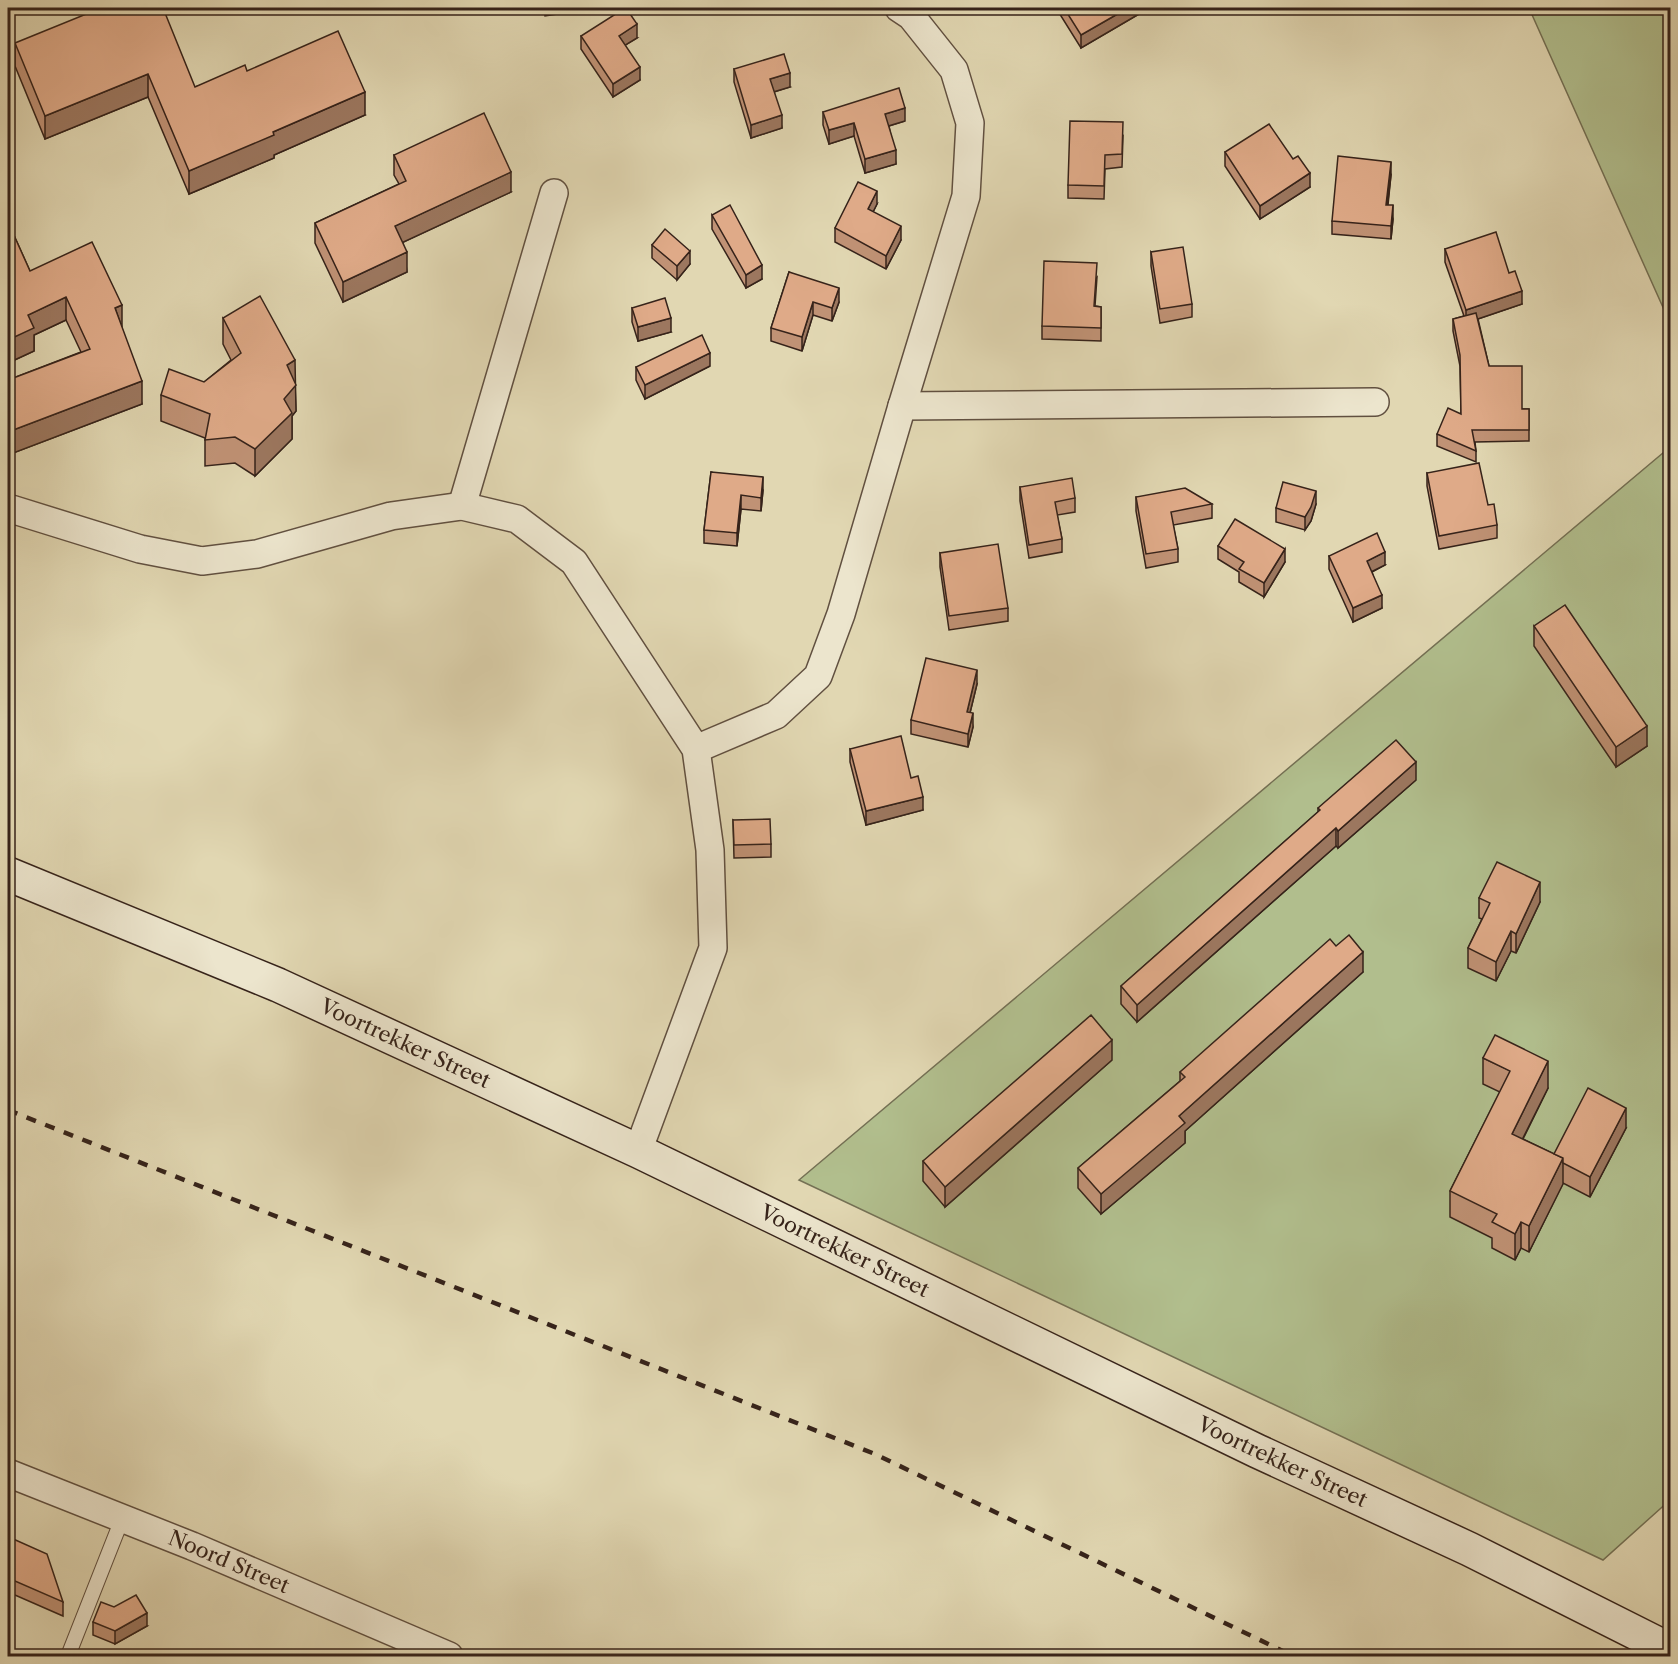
<svg xmlns="http://www.w3.org/2000/svg" width="1678" height="1664" viewBox="0 0 1678 1664" font-family="'Libre Caslon Text',serif">
<style>
.green{fill:#b1be8d;stroke:#747054;stroke-width:1.5}
.lines{fill:none;stroke-linecap:round;stroke-linejoin:round}
.lane-casing{stroke:#615040;stroke-width:16}
.street-casing{stroke:#615040;stroke-width:30}
.secondary-casing{stroke:#36231a;stroke-width:36}
.lane{stroke:#ece5cd;stroke-width:14}
.street{stroke:#ece5cd;stroke-width:27}
.secondary{stroke:#ece5cd;stroke-width:33}
.rail{stroke:#36231a;stroke-width:4.5;stroke-dasharray:10 10;stroke-linecap:butt}
.wall{fill:#c09275;stroke:#36231a;stroke-width:1.5}
.shaded-wall{fill:#9c775f;stroke:#36231a;stroke-width:1.5}
.building{fill:#dfaa88;stroke:#36231a;stroke-width:1.5}
.labels{text-anchor:middle;stroke-width:4.5;stroke-linejoin:round;paint-order:stroke}
.street-label{font-size:21px;fill:#36231a;stroke:#ece5cd}
</style>
<rect width="100%" height="100%" fill="#e1d7b2"/>
<filter id="stains"><feTurbulence type="fractalNoise" baseFrequency=".00333" numOctaves="4"/><feColorMatrix values="0 0 0 0 .2 0 0 0 0 .09 0 0 0 0 .02 0 0 0 .5 -.17"/></filter>
<radialGradient id="worn" r=".72"><stop offset=".6" stop-color="#630" stop-opacity="0"/><stop offset="1" stop-color="#630" stop-opacity=".3"/></radialGradient>
<g class="green">
<path d="M 1529,8 L 1670,8 L 1670,323 Z"/>
<path d="M 1670,447 L 1670,1500 L 1603,1560 L 799,1180 Z"/>
</g>
<g class="lines">
<g class="lane-casing">
<path id="lane" d="M 68,1656 L 122,1519"/>
</g>
<g class="street-casing">
<g id="street">
<path d="M 902,406 L 1375,402"/>
<path d="M 462,506 L 554,193"/>
<path d="M 8,508 L 140,549 L 202,561 L 257,554 L 391,516 L 462,506 L 517,519 L 574,562 L 696,749 L 710,850 L 713,948 L 638,1151"/>
<path d="M 696,749 L 776,715 L 818,676 L 841,614 L 902,406 L 966,196 L 970,123 L 954,70 L 911,16 L 899,8"/>
<path id="s1" d="M 8,1473 L 192,1546 L 449,1656"/>
</g>
</g>
<g class="secondary-casing">
<g id="secondary">
<path id="s2" d="M 8,874 L 278,985 L 638,1151 L 1257,1451 L 1469,1549 L 1670,1650"/>
</g>
</g>
<use href="#lane" class="lane"/>
<use href="#street" class="street"/>
<use href="#secondary" class="secondary"/>
<path class="rail" d="M 8,1110 L 875,1454 L 1293,1656"/>
</g>
<g class="wall">
<path d="M 544,8 L 577,8 L 577,11 L 545,16 Z"/>
<path d="M 1056,8 L 1139,8 L 1139,14 L 1081,48 Z"/>
<path d="M 581,36 L 637,38 L 625,45 L 640,80 L 613,97 L 581,49 Z"/>
<path d="M 15,43 L 195,87 L 247,71 L 365,115 L 274,155 L 274,158 L 189,194 L 148,97 L 45,139 L 15,66 Z"/>
<path d="M 734,69 L 790,87 L 774,92 L 782,128 L 751,138 L 734,82 Z"/>
<path d="M 823,112 L 905,121 L 889,126 L 896,164 L 865,173 L 854,136 L 829,144 L 823,125 Z"/>
<path d="M 1123,136 L 1122,167 L 1105,169 L 1104,199 L 1068,198 L 1068,185 Z"/>
<path d="M 1225,152 L 1293,159 L 1310,187 L 1260,219 L 1225,166 Z"/>
<path d="M 394,155 L 511,192 L 403,242 L 407,272 L 343,302 L 315,243 L 315,223 L 399,184 L 394,175 Z"/>
<path d="M 1391,175 L 1388,205 L 1393,219 L 1391,239 L 1332,234 L 1332,221 Z"/>
<path d="M 877,204 L 873,212 L 901,240 L 886,269 L 835,242 L 835,228 Z"/>
<path d="M 712,215 L 762,279 L 746,288 L 712,229 Z"/>
<path d="M 8,222 L 30,271 L 122,328 L 142,404 L 8,455 L 8,380 L 81,352 L 66,320 L 34,335 L 34,351 L 8,363 Z"/>
<path d="M 652,245 L 690,264 L 677,280 L 652,258 Z"/>
<path d="M 1445,249 L 1509,273 L 1522,304 L 1478,319 L 1489,366 L 1522,409 L 1529,409 L 1529,441 L 1475,442 L 1476,451 L 1476,462 L 1437,446 L 1437,434 L 1461,414 L 1460,366 L 1453,331 L 1453,319 L 1464,316 L 1445,262 Z"/>
<path d="M 1151,252 L 1192,304 L 1192,317 L 1160,323 L 1151,266 Z"/>
<path d="M 789,272 L 839,302 L 832,321 L 813,315 L 802,351 L 771,341 L 771,328 Z"/>
<path d="M 1097,277 L 1095,306 L 1101,307 L 1101,341 L 1042,339 L 1042,326 Z"/>
<path d="M 632,308 L 671,332 L 638,341 L 632,322 Z"/>
<path d="M 223,318 L 295,384 L 296,411 L 292,416 L 292,439 L 255,476 L 235,463 L 205,466 L 205,438 L 161,421 L 161,395 L 204,382 L 231,360 L 223,344 Z"/>
<path d="M 710,366 L 645,399 L 636,380 L 636,367 Z"/>
<path d="M 711,472 L 763,490 L 761,511 L 741,509 L 737,546 L 704,543 L 704,530 Z"/>
<path d="M 1427,473 L 1488,505 L 1497,525 L 1497,538 L 1439,549 L 1427,486 Z"/>
<path d="M 1020,487 L 1075,498 L 1075,512 L 1057,515 L 1062,539 L 1062,552 L 1029,558 L 1020,501 Z"/>
<path d="M 1136,497 L 1212,504 L 1212,518 L 1173,525 L 1178,549 L 1178,562 L 1146,568 L 1136,511 Z"/>
<path d="M 1670,498 L 1671,498 L 1671,519 L 1670,518 Z"/>
<path d="M 1316,504 L 1311,521 L 1305,530 L 1276,522 L 1276,508 Z"/>
<path d="M 1218,546 L 1285,562 L 1264,597 L 1239,582 L 1239,572 L 1218,559 Z"/>
<path d="M 940,553 L 1008,608 L 1008,621 L 949,630 L 940,567 Z"/>
<path d="M 1329,556 L 1385,565 L 1372,572 L 1382,608 L 1353,622 L 1329,569 Z"/>
<path d="M 1534,626 L 1647,746 L 1616,767 L 1534,646 Z"/>
<path d="M 977,684 L 970,713 L 973,727 L 968,747 L 911,734 L 911,720 Z"/>
<path d="M 850,749 L 911,778 L 923,810 L 866,825 L 850,762 Z"/>
<path d="M 1416,780 L 1338,848 L 1336,846 L 1137,1022 L 1121,1004 L 1121,986 L 1318,812 L 1318,808 Z"/>
<path d="M 733,820 L 771,844 L 771,857 L 734,858 Z"/>
<path d="M 1479,898 L 1540,902 L 1516,953 L 1511,951 L 1496,981 L 1468,968 L 1468,948 L 1482,919 L 1479,918 Z"/>
<path d="M 1336,946 L 1363,972 L 1185,1131 L 1185,1143 L 1101,1214 L 1078,1188 L 1078,1168 L 1180,1081 L 1180,1072 Z"/>
<path d="M 1483,1058 L 1548,1088 L 1523,1139 L 1554,1154 L 1626,1128 L 1590,1197 L 1563,1183 L 1529,1252 L 1521,1248 L 1515,1260 L 1492,1248 L 1492,1238 L 1450,1217 L 1450,1191 L 1500,1092 L 1483,1084 Z"/>
<path d="M 1112,1060 L 945,1207 L 923,1181 L 923,1161 Z"/>
<path d="M 8,1547 L 63,1602 L 63,1616 L 8,1592 Z"/>
<path d="M 93,1622 L 147,1626 L 115,1644 L 93,1635 Z"/>
</g>
<g class="shaded-wall">
<path d="M 1128,8 L 1139,8 L 1139,14 L 1081,48 L 1081,35 Z"/>
<path d="M 637,24 L 637,38 L 619,49 L 619,36 Z"/>
<path d="M 640,67 L 640,80 L 613,97 L 613,84 Z"/>
<path d="M 790,73 L 790,87 L 770,93 L 770,79 Z"/>
<path d="M 148,74 L 148,97 L 45,139 L 45,116 Z"/>
<path d="M 365,92 L 365,115 L 274,155 L 274,158 L 189,194 L 189,171 L 273,132 Z"/>
<path d="M 905,108 L 905,121 L 885,127 L 885,114 Z"/>
<path d="M 782,115 L 782,128 L 751,138 L 751,125 Z"/>
<path d="M 854,123 L 854,136 L 829,144 L 829,130 Z"/>
<path d="M 896,150 L 896,164 L 865,173 L 865,159 Z"/>
<path d="M 1391,162 L 1391,175 L 1386,218 L 1386,205 Z"/>
<path d="M 511,172 L 511,192 L 395,246 L 395,226 Z"/>
<path d="M 1310,173 L 1310,187 L 1260,219 L 1260,206 Z"/>
<path d="M 877,191 L 877,204 L 868,222 L 868,209 Z"/>
<path d="M 1393,205 L 1393,219 L 1391,239 L 1391,226 Z"/>
<path d="M 901,226 L 901,240 L 886,269 L 886,256 Z"/>
<path d="M 690,251 L 690,264 L 677,280 L 677,266 Z"/>
<path d="M 407,252 L 407,272 L 343,302 L 343,282 Z"/>
<path d="M 762,265 L 762,279 L 746,288 L 746,275 Z"/>
<path d="M 839,288 L 839,302 L 832,321 L 832,308 Z"/>
<path d="M 1522,291 L 1522,304 L 1466,323 L 1466,310 Z"/>
<path d="M 66,297 L 66,320 L 34,335 L 34,351 L 8,363 L 8,340 L 28,315 Z"/>
<path d="M 813,302 L 813,315 L 802,351 L 802,337 Z"/>
<path d="M 122,305 L 122,328 L 115,308 Z"/>
<path d="M 671,318 L 671,332 L 638,341 L 638,327 Z"/>
<path d="M 710,353 L 710,366 L 645,399 L 645,385 Z"/>
<path d="M 295,360 L 296,411 L 292,416 L 292,439 L 255,476 L 255,449 L 284,399 L 287,365 Z"/>
<path d="M 142,381 L 142,404 L 8,455 L 8,432 Z"/>
<path d="M 763,477 L 763,490 L 761,511 L 761,498 Z"/>
<path d="M 1316,491 L 1316,504 L 1311,521 L 1305,530 L 1305,517 Z"/>
<path d="M 741,495 L 741,509 L 737,546 L 737,533 Z"/>
<path d="M 1285,549 L 1285,562 L 1264,597 L 1264,583 Z"/>
<path d="M 1385,552 L 1385,565 L 1367,574 L 1367,561 Z"/>
<path d="M 1382,595 L 1382,608 L 1353,622 L 1353,608 Z"/>
<path d="M 977,670 L 977,684 L 967,725 L 967,712 Z"/>
<path d="M 973,713 L 973,727 L 968,747 L 968,734 Z"/>
<path d="M 1647,726 L 1647,746 L 1616,767 L 1616,747 Z"/>
<path d="M 1416,762 L 1416,780 L 1338,848 L 1338,831 Z"/>
<path d="M 923,797 L 923,810 L 866,825 L 866,811 Z"/>
<path d="M 1336,828 L 1336,846 L 1137,1022 L 1137,1005 Z"/>
<path d="M 1540,882 L 1540,902 L 1516,953 L 1516,934 Z"/>
<path d="M 1511,931 L 1511,951 L 1496,981 L 1496,962 Z"/>
<path d="M 1363,952 L 1363,972 L 1185,1131 L 1185,1143 L 1101,1214 L 1101,1194 L 1179,1116 Z"/>
<path d="M 1112,1040 L 1112,1060 L 945,1207 L 945,1187 Z"/>
<path d="M 1548,1061 L 1548,1088 L 1512,1160 L 1512,1134 Z"/>
<path d="M 1626,1108 L 1626,1128 L 1590,1197 L 1590,1177 Z"/>
<path d="M 1563,1158 L 1563,1184 L 1529,1252 L 1529,1226 Z"/>
<path d="M 1521,1222 L 1521,1248 L 1515,1260 L 1515,1234 Z"/>
<path d="M 147,1613 L 147,1626 L 115,1644 L 115,1631 Z"/>
</g>
<g class="building">
<path d="M 101,8 L 163,8 L 195,87 L 245,65 L 247,71 L 338,31 L 365,92 L 273,132 L 274,135 L 189,171 L 148,74 L 45,116 L 15,43 Z"/>
<path d="M 625,8 L 626,8 L 637,24 L 619,36 L 640,67 L 613,84 L 581,36 Z"/>
<path d="M 1064,8 L 1128,8 L 1081,35 Z"/>
<path d="M 784,54 L 790,73 L 770,79 L 782,115 L 751,125 L 734,69 Z"/>
<path d="M 899,88 L 905,108 L 885,114 L 896,150 L 865,159 L 854,123 L 829,130 L 823,112 Z"/>
<path d="M 484,113 L 511,172 L 395,226 L 407,252 L 343,282 L 315,223 L 406,181 L 394,155 Z"/>
<path d="M 1070,121 L 1123,122 L 1122,154 L 1105,155 L 1104,186 L 1068,185 Z"/>
<path d="M 1269,124 L 1293,159 L 1298,156 L 1310,173 L 1260,206 L 1225,152 Z"/>
<path d="M 1338,156 L 1391,162 L 1386,205 L 1393,205 L 1391,226 L 1332,221 Z"/>
<path d="M 858,182 L 877,191 L 868,209 L 901,226 L 886,256 L 835,228 Z"/>
<path d="M 730,205 L 762,265 L 746,275 L 712,215 Z"/>
<path d="M 8,222 L 30,271 L 92,242 L 122,305 L 115,308 L 142,381 L 8,432 L 8,380 L 90,349 L 66,297 L 28,315 L 34,328 L 8,340 Z"/>
<path d="M 665,229 L 690,251 L 677,266 L 652,245 Z"/>
<path d="M 1496,232 L 1509,273 L 1515,271 L 1522,291 L 1466,310 L 1445,249 Z"/>
<path d="M 1183,247 L 1192,304 L 1160,309 L 1151,252 Z"/>
<path d="M 1044,261 L 1097,263 L 1094,306 L 1101,307 L 1101,328 L 1042,326 Z"/>
<path d="M 789,272 L 839,288 L 832,308 L 813,302 L 802,337 L 771,328 Z"/>
<path d="M 260,296 L 295,360 L 287,365 L 296,385 L 284,399 L 292,413 L 255,449 L 235,437 L 205,440 L 210,414 L 161,395 L 169,369 L 204,382 L 241,353 L 223,318 Z"/>
<path d="M 665,298 L 671,318 L 638,327 L 632,308 Z"/>
<path d="M 1476,313 L 1489,366 L 1522,366 L 1522,409 L 1529,409 L 1529,430 L 1472,430 L 1476,451 L 1437,434 L 1448,408 L 1461,414 L 1460,355 L 1453,319 Z"/>
<path d="M 702,335 L 710,353 L 645,385 L 636,367 Z"/>
<path d="M 1479,463 L 1488,505 L 1494,504 L 1497,525 L 1439,536 L 1427,473 Z"/>
<path d="M 711,472 L 763,477 L 761,498 L 741,495 L 737,533 L 704,530 Z"/>
<path d="M 1072,478 L 1075,498 L 1055,502 L 1062,539 L 1029,545 L 1020,487 Z"/>
<path d="M 1283,482 L 1316,491 L 1311,507 L 1305,517 L 1276,508 Z"/>
<path d="M 1185,488 L 1212,504 L 1171,512 L 1178,549 L 1146,554 L 1136,497 Z"/>
<path d="M 1235,519 L 1285,549 L 1264,583 L 1239,569 L 1244,562 L 1218,546 Z"/>
<path d="M 1377,533 L 1385,552 L 1367,561 L 1382,595 L 1353,608 L 1329,556 Z"/>
<path d="M 998,544 L 1008,608 L 949,616 L 940,553 Z"/>
<path d="M 1565,605 L 1647,726 L 1616,747 L 1534,626 Z"/>
<path d="M 926,658 L 977,670 L 967,712 L 973,713 L 968,734 L 911,720 Z"/>
<path d="M 901,736 L 911,778 L 918,776 L 923,797 L 866,811 L 850,749 Z"/>
<path d="M 1396,740 L 1416,762 L 1338,831 L 1336,828 L 1137,1005 L 1121,986 L 1320,810 L 1318,808 Z"/>
<path d="M 770,819 L 771,844 L 734,845 L 733,820 Z"/>
<path d="M 1497,862 L 1540,882 L 1516,934 L 1511,931 L 1496,962 L 1468,948 L 1490,903 L 1479,898 Z"/>
<path d="M 1349,935 L 1363,952 L 1179,1116 L 1185,1123 L 1101,1194 L 1078,1168 L 1185,1077 L 1180,1072 L 1330,939 L 1336,946 Z"/>
<path d="M 1091,1015 L 1112,1040 L 945,1187 L 923,1161 Z"/>
<path d="M 1495,1035 L 1548,1061 L 1512,1134 L 1563,1158 L 1529,1226 L 1521,1222 L 1515,1234 L 1492,1222 L 1497,1214 L 1450,1191 L 1510,1071 L 1483,1058 Z"/>
<path d="M 1588,1088 L 1626,1108 L 1590,1177 L 1563,1163 L 1563,1158 L 1554,1154 Z"/>
<path d="M 11,1538 L 47,1554 L 63,1602 L 8,1578 L 8,1547 Z"/>
<path d="M 136,1595 L 147,1613 L 115,1631 L 93,1622 L 101,1602 L 114,1607 Z"/>
<path d="M 278,1651 L 294,1656 L 276,1656 Z"/>
</g>
<g class="labels">
<g class="street-label">
<text dy="7" stroke="none"><textPath href="#s2" startOffset="432">Voortrekker Street</textPath></text>
<text dy="7" stroke="none"><textPath href="#s2" startOffset="918">Voortrekker Street</textPath></text>
<text dy="7" stroke="none"><textPath href="#s2" startOffset="1404">Voortrekker Street</textPath></text>
<text dy="7" stroke="none"><textPath href="#s1" startOffset="238">Noord Street</textPath></text>
</g>
</g>
<rect width="1678" height="1664" fill="none" stroke="#e1d7b2" stroke-width="30"/>
<rect x="9" y="9" width="1660" height="1646" fill="none" stroke="#36231a" stroke-width="3"/>
<rect x="15" y="15" width="1648" height="1634" fill="none" stroke="#36231a" stroke-width="1.5"/>
<rect width="100%" height="100%" filter="url(#stains)"/>
<rect width="100%" height="100%" fill="url(#worn)"/>
</svg>
